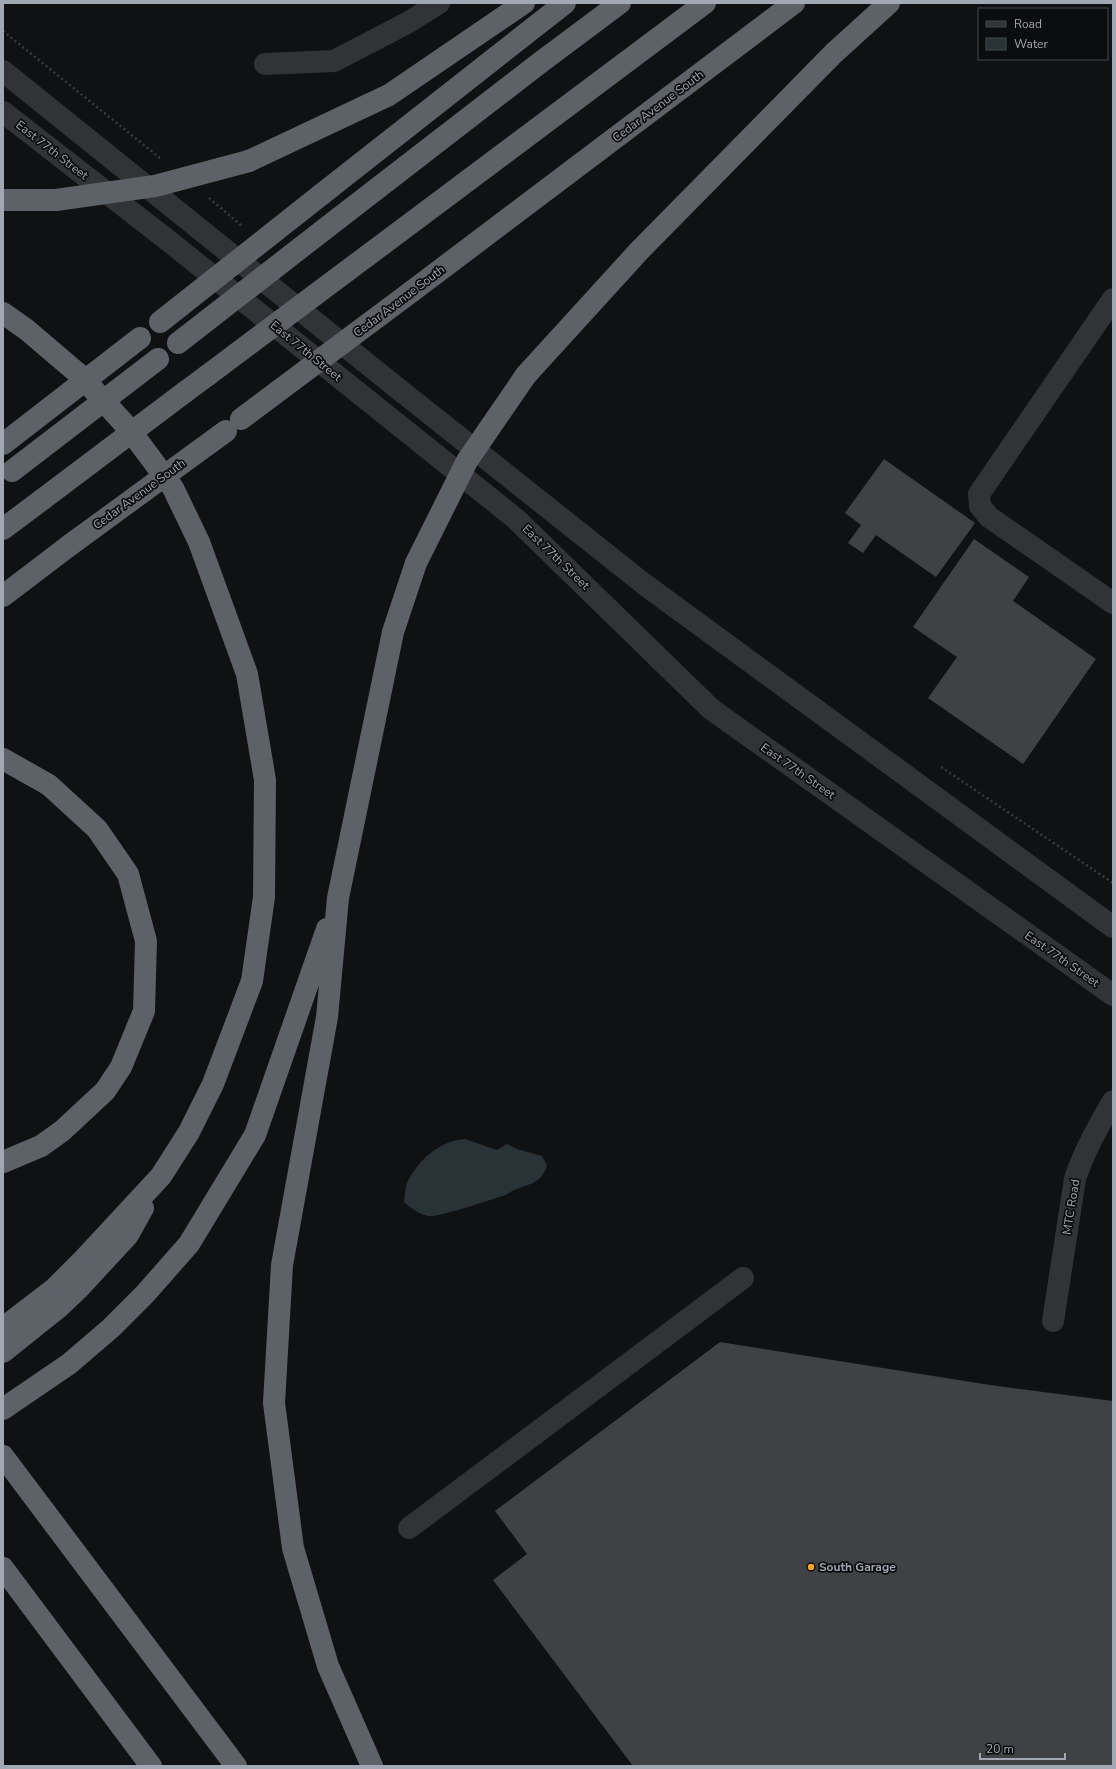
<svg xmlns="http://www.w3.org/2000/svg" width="1116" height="1769" viewBox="0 0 1116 1769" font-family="'Nunito Sans',sans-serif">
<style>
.water{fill:#293237}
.building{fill:#3f4145}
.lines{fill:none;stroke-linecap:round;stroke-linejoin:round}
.path{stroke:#373a3e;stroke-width:2.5;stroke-dasharray:2 3;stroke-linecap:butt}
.minor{stroke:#313337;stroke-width:22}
.highway{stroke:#5d6168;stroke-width:22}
.highway-bridge{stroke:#5d6168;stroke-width:22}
.poi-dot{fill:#f4a327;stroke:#0b0c0d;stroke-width:1.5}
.labels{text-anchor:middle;stroke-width:3.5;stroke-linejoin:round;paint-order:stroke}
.street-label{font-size:12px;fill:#a1a8b3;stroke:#0b0c0d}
.poi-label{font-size:12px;font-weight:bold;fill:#a1a8b3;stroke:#0b0c0d;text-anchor:start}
</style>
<rect width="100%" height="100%" fill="#101112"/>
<path class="water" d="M 465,1139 L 497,1150 L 507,1144 L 517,1149 L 542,1156 L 547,1165 C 541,1188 522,1183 506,1195 C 492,1199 438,1218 428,1216 C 418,1214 411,1208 404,1202 C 405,1196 405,1188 407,1183 C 418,1160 439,1141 465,1139 Z"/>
<g class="building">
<path d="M 884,459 L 975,523 L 936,577 L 876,535 L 863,553 L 848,543 L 861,525 L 845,513 Z"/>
<path d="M 974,539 L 1029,577 L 1013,601 L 1096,659 L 1023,764 L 928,698 L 957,657 L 913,627 Z"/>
<path d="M 720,1342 L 990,1385 L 1113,1401 L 1113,1766 L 633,1766 L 493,1580 L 527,1554 L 495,1511 Z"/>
</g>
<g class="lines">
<g class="path">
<path d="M 3,31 L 160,158"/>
<path d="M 209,198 L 242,226"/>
<path d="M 941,767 L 1113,883"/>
</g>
<g class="minor">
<path d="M 265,64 L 334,61 L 409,22 L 439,3"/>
<path d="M 3,71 L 401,391 L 644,584 L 1113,927"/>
<path d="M 3,112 L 170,242 L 516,519 L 711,709 L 1113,995"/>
<path d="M 1113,299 L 979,494 L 980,506 L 989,517 L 1113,603"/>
<path d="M 1053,1321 L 1075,1179 C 1084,1151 1098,1127 1113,1101"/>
<path d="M 409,1528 L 743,1278"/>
</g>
<g class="highway">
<path d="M 249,161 L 389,95 L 524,3"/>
<path d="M 322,194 L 565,3"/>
<path d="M 339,218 L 541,62 L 620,3"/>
<path d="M 367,256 L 705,3"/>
<path d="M 411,292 L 794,3"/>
<path d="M 3,313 L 27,330 L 81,376 L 129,429 L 173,488 L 199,542 L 247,674 L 265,780 L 264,897 L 252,981 L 213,1084 L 189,1132 L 161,1176 L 84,1259 L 54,1289 L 3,1328"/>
<path d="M 526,375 L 639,251 L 834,53 L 889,3"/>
<path d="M 185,392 L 208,375"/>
<path d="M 3,529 L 43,499"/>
<path d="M 3,596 L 70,545"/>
<path d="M 3,759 L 49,785 L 97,829 L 128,874 L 146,941 L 144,1011 L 121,1067 L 105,1091 L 62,1131 L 41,1146 L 3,1162"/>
<path d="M 3,1352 L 58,1308 L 79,1288 L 128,1235 L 143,1208"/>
<path d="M 3,1409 L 69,1364 L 111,1328 L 145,1294 L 189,1244 L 255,1135 L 327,929"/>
<path d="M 3,1456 L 236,1766"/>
<path d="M 3,1568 L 151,1766"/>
<path d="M 372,1766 L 328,1666 L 293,1548 L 274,1403 L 282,1265 L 327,1017 L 338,898 L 393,632 L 416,563"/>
</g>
<g class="highway-bridge">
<path d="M 3,200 L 56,200 L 155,186 L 249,161"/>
<path d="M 160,322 L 322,194"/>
<path d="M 178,343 L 339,218"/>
<path d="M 208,375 L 367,256"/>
<path d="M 241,419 L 411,292"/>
<path d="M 3,444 L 140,338"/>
<path d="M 12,471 L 158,359"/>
<path d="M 43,499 L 185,392"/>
<path d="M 70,545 L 226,431"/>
<path d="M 416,563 L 467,461 L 526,375"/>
</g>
</g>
<circle class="poi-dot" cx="811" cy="1567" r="4"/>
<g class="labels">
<g class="street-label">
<text transform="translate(658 106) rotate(-37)" y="4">Cedar Avenue South</text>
<text transform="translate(52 150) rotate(38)" y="4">East 77th Street</text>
<text transform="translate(399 301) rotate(-37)" y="4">Cedar Avenue South</text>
<text transform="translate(306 351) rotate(39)" y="4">East 77th Street</text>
<text transform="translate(139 494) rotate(-36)" y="4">Cedar Avenue South</text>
<text transform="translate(556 557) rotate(44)" y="4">East 77th Street</text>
<text transform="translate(798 771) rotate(35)" y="4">East 77th Street</text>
<text transform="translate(1062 959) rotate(35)" y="4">East 77th Street</text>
<text transform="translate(1071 1207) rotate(-81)" y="4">MTC Road</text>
</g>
<g class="poi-label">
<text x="819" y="1571">South Garage</text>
</g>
</g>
<rect width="1116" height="1769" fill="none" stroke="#a1a8b3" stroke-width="8"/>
<rect x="978" y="8" width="130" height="52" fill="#0b0c0d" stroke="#474a4f"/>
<rect x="986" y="21" width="20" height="6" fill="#313337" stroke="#474a4f"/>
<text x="1014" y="28" font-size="12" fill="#a1a8b3">Road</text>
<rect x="986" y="38" width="20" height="12" fill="#293237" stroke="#474a4f"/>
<text x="1014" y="48" font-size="12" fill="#a1a8b3">Water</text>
<path d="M980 1753v6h85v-6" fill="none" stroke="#a1a8b3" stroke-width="2"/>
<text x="986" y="1753" font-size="12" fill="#a1a8b3" stroke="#0b0c0d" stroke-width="3" paint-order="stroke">20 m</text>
</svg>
